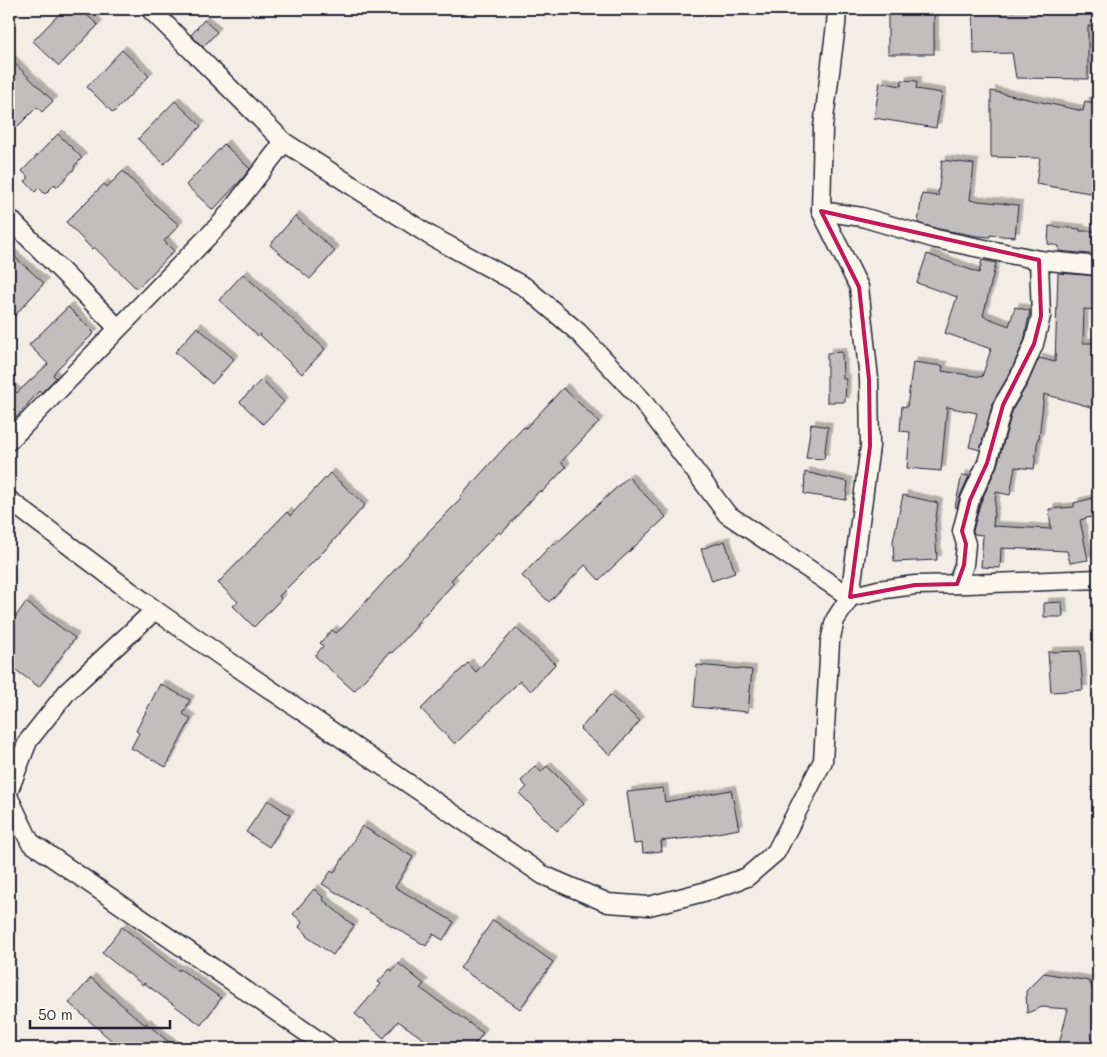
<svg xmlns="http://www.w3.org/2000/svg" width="1107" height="1057" viewBox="0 0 1107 1057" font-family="Mali,sans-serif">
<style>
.building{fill:#c2bebe;stroke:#22223b;filter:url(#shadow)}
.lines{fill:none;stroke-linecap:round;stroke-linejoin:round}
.street-casing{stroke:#22223b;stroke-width:21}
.street{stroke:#fbf7ec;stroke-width:18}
.marked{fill:none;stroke:#c2185b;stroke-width:4;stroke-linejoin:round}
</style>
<defs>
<filter id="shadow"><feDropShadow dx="4.5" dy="-4.5" stdDeviation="0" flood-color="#0004"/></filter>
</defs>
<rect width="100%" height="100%" fill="#f2eee5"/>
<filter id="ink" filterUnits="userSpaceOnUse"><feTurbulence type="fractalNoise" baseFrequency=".02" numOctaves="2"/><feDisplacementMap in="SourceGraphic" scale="10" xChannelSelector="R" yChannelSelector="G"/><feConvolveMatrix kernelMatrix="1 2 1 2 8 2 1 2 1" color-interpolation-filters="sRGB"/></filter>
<g filter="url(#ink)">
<g class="building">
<path d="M 64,9 L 80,9 L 98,25 L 59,66 L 33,41 Z"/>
<path d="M 1015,9 L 1093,9 L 1095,26 L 1088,26 L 1088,79 L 1016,78 L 1012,53 L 974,54 L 973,12 L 1015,11 Z"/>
<rect x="888" y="13" width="46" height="41"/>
<path d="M 204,20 L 217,32 L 203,47 L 191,35 Z"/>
<path d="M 122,50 L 149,76 L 113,113 L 87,87 Z"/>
<path d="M 9,58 L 53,101 L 42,112 L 37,107 L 9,135 Z"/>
<path d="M 902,80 L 917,81 L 916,89 L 942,93 L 936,128 L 874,118 L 880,82 L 901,86 Z"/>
<path d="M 991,91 L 1083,111 L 1085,101 L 1098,104 L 1098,175 L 1096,194 L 1036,184 L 1040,158 L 991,157 Z"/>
<path d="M 175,101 L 201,126 L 164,164 L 138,139 Z"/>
<path d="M 58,134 L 82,158 L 74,166 L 75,168 L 57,187 L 55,184 L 45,194 L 39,188 L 35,192 L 25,181 L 29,178 L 22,171 Z"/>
<path d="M 224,144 L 250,169 L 241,180 L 213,210 L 186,185 Z"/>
<path d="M 942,160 L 974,164 L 970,200 L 1018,205 L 1015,237 L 990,235 L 990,237 L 977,236 L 939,229 L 918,223 L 922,194 L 938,196 Z"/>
<path d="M 123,171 L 156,205 L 179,225 L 164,241 L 174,251 L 137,289 L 94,247 L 92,249 L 66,222 L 104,184 L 107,187 Z"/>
<path d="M 295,216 L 335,251 L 310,279 L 270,245 Z"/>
<path d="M 1049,226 L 1080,229 L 1080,231 L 1098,231 L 1098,255 L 1059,251 L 1059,246 L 1048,244 Z"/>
<path d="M 9,252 L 44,283 L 9,322 Z"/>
<path d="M 927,254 L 979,273 L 982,260 L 996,263 L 983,316 L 1009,326 L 1015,307 L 1030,311 L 1024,341 L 1010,373 L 993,402 L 980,450 L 969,447 L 977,413 L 947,407 L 941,471 L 907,468 L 910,432 L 900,431 L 902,406 L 907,407 L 913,362 L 943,366 L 942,371 L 982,377 L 991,349 L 945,333 L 957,297 L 917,283 Z"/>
<path d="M 1058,273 L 1098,276 L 1098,294 L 1096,310 L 1084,309 L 1083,343 L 1098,343 L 1098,409 L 1044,394 L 1039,438 L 1038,438 L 1034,469 L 1015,467 L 1010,495 L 996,492 L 993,526 L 1051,529 L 1049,509 L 1074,507 L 1074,503 L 1093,498 L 1095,505 L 1098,504 L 1098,515 L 1080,520 L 1088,560 L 1070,563 L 1067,551 L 1001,548 L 1000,568 L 981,567 L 983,535 L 974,534 L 973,531 L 980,504 L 997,466 L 1013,409 L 1028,383 L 1039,358 L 1055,362 Z"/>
<path d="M 243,274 L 325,349 L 302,374 L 259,334 L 258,336 L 219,300 Z"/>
<path d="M 68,307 L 94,333 L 56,370 L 53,375 L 56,378 L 41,393 L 39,391 L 9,426 L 9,386 L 17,393 L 48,364 L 29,345 Z"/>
<path d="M 197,327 L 234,359 L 212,384 L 175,352 Z"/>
<path d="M 842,352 L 843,379 L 846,379 L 845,402 L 827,402 L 827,353 Z"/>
<path d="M 261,380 L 284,402 L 263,424 L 240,402 Z"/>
<path d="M 563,388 L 599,422 L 561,462 L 566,467 L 542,492 L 540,490 L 501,534 L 499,532 L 451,580 L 454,583 L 416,624 L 417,626 L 392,653 L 390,652 L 354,691 L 315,656 L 323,646 L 320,643 L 332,630 L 336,633 L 342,628 L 428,533 L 427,533 L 462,498 L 460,497 L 505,447 L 524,427 L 526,428 Z"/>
<path d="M 811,424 L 828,427 L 824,459 L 806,458 Z"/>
<path d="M 805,472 L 848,482 L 846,500 L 804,494 Z"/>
<path d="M 330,473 L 365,505 L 325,550 L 279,596 L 281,599 L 254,627 L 233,606 L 238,602 L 218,583 L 287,512 L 290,516 Z"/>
<path d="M 962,475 L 969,476 L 960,496 L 957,508 L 955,507 Z"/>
<path d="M 628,477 L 666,517 L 599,580 L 585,565 L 549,602 L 522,576 L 553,543 L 555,545 Z"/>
<path d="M 903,495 L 938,503 L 935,524 L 937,560 L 894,562 L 893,541 Z"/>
<path d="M 725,541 L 735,573 L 712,581 L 701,549 Z"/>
<path d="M 26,602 L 75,638 L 39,687 L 9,665 L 9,626 Z"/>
<path d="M 1062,602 L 1063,617 L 1044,617 L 1044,603 Z"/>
<path d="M 516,628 L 555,664 L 531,691 L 520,681 L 455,744 L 421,709 L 468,663 L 476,672 Z"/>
<path d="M 1080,651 L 1083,690 L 1051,692 L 1048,652 Z"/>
<path d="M 697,665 L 752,670 L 748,712 L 694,707 Z"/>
<path d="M 160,684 L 190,700 L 183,714 L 191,719 L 166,767 L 131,748 L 139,733 L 136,731 Z"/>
<path d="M 610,695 L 640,721 L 610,755 L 580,729 Z"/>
<path d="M 535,766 L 541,772 L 547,766 L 584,803 L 557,831 L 520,794 L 527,787 L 521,781 Z"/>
<path d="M 663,788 L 665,802 L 731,790 L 739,829 L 690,838 L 661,841 L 662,851 L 643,853 L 642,843 L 634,844 L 627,792 Z"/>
<path d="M 268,800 L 290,815 L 269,847 L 246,832 Z"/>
<path d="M 362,826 L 413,857 L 395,887 L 454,922 L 443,940 L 433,934 L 426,946 L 322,884 L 331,871 L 334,873 Z"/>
<path d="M 314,889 L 324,898 L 323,900 L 354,926 L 333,955 L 306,936 L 307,934 L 299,927 L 302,922 L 293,914 Z"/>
<path d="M 493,920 L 553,962 L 520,1009 L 460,968 Z"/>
<path d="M 122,927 L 179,971 L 180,969 L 221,998 L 201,1025 L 144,983 L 143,985 L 102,953 Z"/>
<path d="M 398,963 L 424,984 L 420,988 L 483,1033 L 472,1048 L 436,1048 L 398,1021 L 384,1038 L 355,1014 L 381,984 L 378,982 L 390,969 L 392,971 Z"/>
<path d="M 1044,973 L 1089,981 L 1098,1000 L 1098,1048 L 1058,1048 L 1068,1009 L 1042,1007 L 1027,1013 L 1026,991 Z"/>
<path d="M 91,978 L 145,1025 L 146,1023 L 176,1048 L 120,1048 L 69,1003 Z"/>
</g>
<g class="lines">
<g class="street-casing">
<g id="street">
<path d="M 150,9 L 284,142 L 429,235 L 525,287 L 578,332 L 641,399 L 727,514 L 850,597 L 878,590 L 915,585 L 968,584 L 1098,579"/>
<path d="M 821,211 L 862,217 L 936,239 L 1039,260 L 1098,266"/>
<path d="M 9,218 L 118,328"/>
<path d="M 9,441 L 222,222 L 284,142"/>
<path d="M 9,500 L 155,610 L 221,656 L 543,875 L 608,903 L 649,906 L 711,890 L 747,877 L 776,852 L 823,761 L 830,642 L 835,620 L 850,597 L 870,446 L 869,379 L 859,287 L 821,211 L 823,127 L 836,25 L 837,9"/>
<path d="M 957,584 L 964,565 L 966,544 L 962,531 L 970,500 L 987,463 L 1003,405 L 1019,378 L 1034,344 L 1041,316 L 1039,260"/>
<path d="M 9,790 L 28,741 L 67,692 L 155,610"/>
<path d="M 9,798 L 30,842 L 329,1048"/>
</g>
</g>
<use href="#street" class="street"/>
</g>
</g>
<path class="marked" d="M 821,211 L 1039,260 L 1041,316 L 1034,344 L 1003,405 L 987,463 L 970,500 L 962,531 L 966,544 L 964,565 L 957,584 L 915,585 L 850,597 L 870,446 L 869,379 L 859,287 Z"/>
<rect width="1107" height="1057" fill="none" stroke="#fbf7ec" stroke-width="30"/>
<rect x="15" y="15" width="1077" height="1027" fill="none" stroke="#22223b" stroke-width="2" filter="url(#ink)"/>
<path d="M30 1020v8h140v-8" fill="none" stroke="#22223b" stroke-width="2.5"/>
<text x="38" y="1020" font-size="15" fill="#22223b" stroke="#fbf7ec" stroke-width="4" paint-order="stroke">50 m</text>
</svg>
